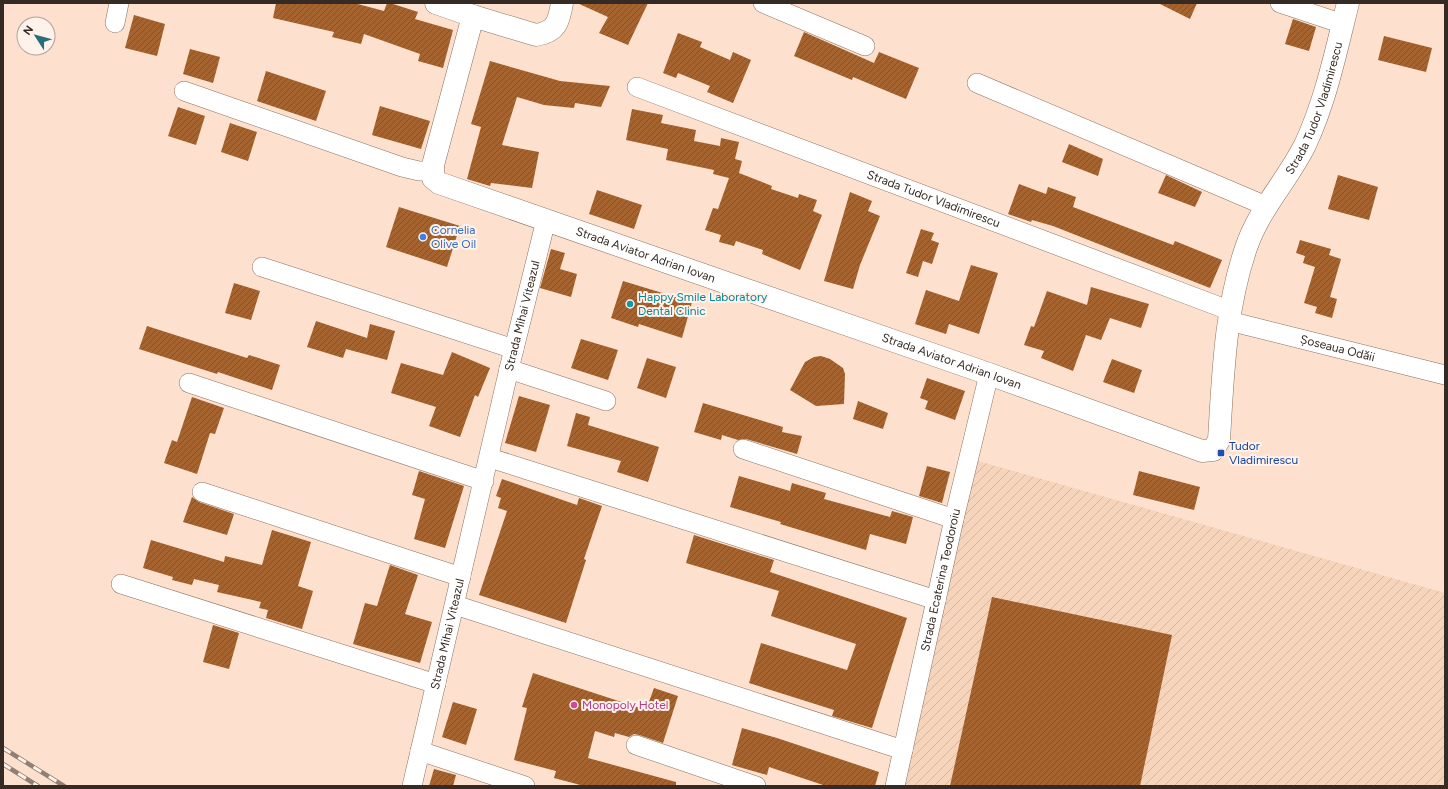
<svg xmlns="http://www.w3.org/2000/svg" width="1448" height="789" viewBox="0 0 1448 789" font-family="Figtree,sans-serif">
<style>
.industrial{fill:url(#industrial-furrows)}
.building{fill:url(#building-hatch)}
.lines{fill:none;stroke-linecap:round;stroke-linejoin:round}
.minor-casing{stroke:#8a7160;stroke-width:20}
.tertiary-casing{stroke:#8a7160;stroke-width:23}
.minor{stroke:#fff;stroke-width:19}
.tertiary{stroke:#fff;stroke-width:22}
.rail-casing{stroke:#927f73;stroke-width:4.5}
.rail{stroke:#fef2eb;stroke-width:3;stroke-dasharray:9;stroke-linecap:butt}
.shop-dot{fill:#3f7fe0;stroke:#fef2eb;stroke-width:1.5}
.culture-dot{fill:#0f9aa8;stroke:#fef2eb;stroke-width:1.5}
.transit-dot{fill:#1a4fb4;stroke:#fef2eb;stroke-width:1.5}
.hotel-dot{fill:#d1479c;stroke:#fef2eb;stroke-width:1.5}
.labels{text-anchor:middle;stroke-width:4;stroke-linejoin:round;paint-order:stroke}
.street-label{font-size:12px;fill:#362b24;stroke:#fef2eb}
.shop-label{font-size:12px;fill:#366cbe;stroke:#fef2eb;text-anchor:start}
.culture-label{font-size:12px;fill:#0d838f;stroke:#fef2eb;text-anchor:start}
.transit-label{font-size:12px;fill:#164399;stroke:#fef2eb;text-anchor:start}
.hotel-label{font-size:12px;fill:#b23c85;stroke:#fef2eb;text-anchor:start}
</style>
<defs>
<pattern id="industrial-furrows" width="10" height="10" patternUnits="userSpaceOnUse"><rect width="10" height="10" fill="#f6d4bc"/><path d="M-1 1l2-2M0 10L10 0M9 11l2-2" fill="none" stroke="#d4b6a1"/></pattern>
<pattern id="building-hatch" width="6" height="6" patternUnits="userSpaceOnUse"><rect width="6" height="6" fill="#a4632f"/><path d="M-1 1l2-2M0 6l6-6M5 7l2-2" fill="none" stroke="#865228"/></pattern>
</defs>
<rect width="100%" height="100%" fill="#fde1ce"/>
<path class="industrial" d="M 971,459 L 1445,593 L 1445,786 L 903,786 Z"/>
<g class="building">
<path d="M 276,3 L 354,3 L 384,11 L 387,3 L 390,3 L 418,12 L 415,19 L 453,30 L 443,68 L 418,61 L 420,54 L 364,34 L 361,44 L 332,37 L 334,32 L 273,18 Z"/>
<path d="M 577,3 L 648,3 L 628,45 L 599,33 L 608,17 Z"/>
<path d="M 1158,3 L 1197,3 L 1190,19 Z"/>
<path d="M 134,15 L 165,24 L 157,56 L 125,48 Z"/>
<path d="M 1293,19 L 1316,27 L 1309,51 L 1285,44 Z"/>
<path d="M 804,32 L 874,63 L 879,52 L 919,68 L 906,99 L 853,77 L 852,80 L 794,56 Z"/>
<path d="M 678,33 L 702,42 L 700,47 L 730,60 L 733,52 L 751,60 L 733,103 L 707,92 L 710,86 L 678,73 L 676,78 L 663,73 Z"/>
<path d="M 1384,36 L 1432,48 L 1426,72 L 1378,60 Z"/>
<path d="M 190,49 L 220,57 L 213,83 L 183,74 Z"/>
<path d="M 490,61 L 560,81 L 610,86 L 601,107 L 575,103 L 574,108 L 544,105 L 517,97 L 502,145 L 539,152 L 532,188 L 491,183 L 490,186 L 467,179 L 481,127 L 471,124 Z"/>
<path d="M 266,71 L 326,91 L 316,121 L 257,101 Z"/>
<path d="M 380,106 L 430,121 L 421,149 L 372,135 Z"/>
<path d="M 178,107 L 205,116 L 196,145 L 168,136 Z"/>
<path d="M 632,109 L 663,115 L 661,123 L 696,130 L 694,141 L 720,146 L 721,138 L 739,142 L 735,159 L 742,161 L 739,173 L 772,186 L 771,189 L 798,198 L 799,194 L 817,200 L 813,211 L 822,215 L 800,270 L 762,254 L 763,250 L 736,241 L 734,246 L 719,242 L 721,235 L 705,230 L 713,208 L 718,209 L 729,178 L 713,174 L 714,170 L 666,160 L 668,149 L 626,140 Z"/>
<path d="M 230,123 L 257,132 L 248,161 L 221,152 Z"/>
<path d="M 1069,144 L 1103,159 L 1098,176 L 1062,162 Z"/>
<path d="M 1166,175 L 1202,192 L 1195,207 L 1158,193 Z"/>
<path d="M 1338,175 L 1378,187 L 1369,220 L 1328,209 Z"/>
<path d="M 1019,184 L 1046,194 L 1048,187 L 1076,197 L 1073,207 L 1173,245 L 1175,241 L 1222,260 L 1210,288 L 1053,226 L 1032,220 L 1031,222 L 1008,214 Z"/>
<path d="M 597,190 L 642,205 L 634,229 L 589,214 Z"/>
<path d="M 850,192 L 872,201 L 868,211 L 880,216 L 860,265 L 853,289 L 824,281 Z"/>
<path d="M 399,207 L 460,226 L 447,267 L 386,247 Z"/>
<path d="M 921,229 L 934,233 L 931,240 L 939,243 L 932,264 L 923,261 L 918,277 L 906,273 Z"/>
<path d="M 1300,240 L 1331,249 L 1329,255 L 1341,259 L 1330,297 L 1337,299 L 1332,318 L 1315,313 L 1317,307 L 1304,303 L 1315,267 L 1303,263 L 1305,256 L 1296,253 Z"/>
<path d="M 551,249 L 565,253 L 560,269 L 577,274 L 571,297 L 540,288 Z"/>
<path d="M 971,265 L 998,273 L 979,334 L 949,324 L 946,334 L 915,324 L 926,290 L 959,301 Z"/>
<path d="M 623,281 L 692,302 L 682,338 L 639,324 L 638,327 L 611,318 Z"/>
<path d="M 234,283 L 260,291 L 251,320 L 225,313 Z"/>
<path d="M 1091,287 L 1149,304 L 1141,328 L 1110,318 L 1101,340 L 1086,335 L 1073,371 L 1041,358 L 1044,351 L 1024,345 L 1031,326 L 1034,327 L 1047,291 L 1087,305 Z"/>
<path d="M 316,321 L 367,338 L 370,324 L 395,331 L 387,360 L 346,349 L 343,358 L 307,347 Z"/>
<path d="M 147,326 L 247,358 L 249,355 L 280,365 L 272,390 L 218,372 L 217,374 L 139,349 Z"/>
<path d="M 581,339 L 618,350 L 608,380 L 571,368 Z"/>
<path d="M 452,352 L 490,368 L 478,397 L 475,395 L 460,437 L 429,426 L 436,407 L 391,393 L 401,363 L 443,375 Z"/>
<path d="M 821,356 L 830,359 L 843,368 L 845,374 L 844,404 L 816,406 L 790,390 L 805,362 L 814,357 Z"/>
<path d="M 647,358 L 676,367 L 666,398 L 637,388 Z"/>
<path d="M 1112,359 L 1142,370 L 1134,393 L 1103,382 Z"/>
<path d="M 927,378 L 965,391 L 955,420 L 925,409 L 928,401 L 920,398 Z"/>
<path d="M 519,396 L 550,405 L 536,452 L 505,443 Z"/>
<path d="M 192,397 L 224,408 L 215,434 L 210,433 L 197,474 L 164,463 L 172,440 L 177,442 Z"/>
<path d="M 858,401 L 888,413 L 883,429 L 853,419 Z"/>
<path d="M 703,403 L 783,427 L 782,432 L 802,436 L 797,454 L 746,439 L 738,440 L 722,435 L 721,440 L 694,432 Z"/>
<path d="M 576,413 L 590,417 L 588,425 L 659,447 L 648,482 L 617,472 L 621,461 L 567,446 Z"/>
<path d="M 927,466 L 950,472 L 942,503 L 919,496 Z"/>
<path d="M 419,471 L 464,486 L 445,548 L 414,539 L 425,499 L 412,495 Z"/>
<path d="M 1139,471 L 1200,487 L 1194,510 L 1133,495 Z"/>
<path d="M 739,476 L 790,491 L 792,483 L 826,493 L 824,499 L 890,517 L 892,511 L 913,517 L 906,544 L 870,534 L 866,550 L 780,524 L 781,522 L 730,507 Z"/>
<path d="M 502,479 L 577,505 L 579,498 L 602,506 L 584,559 L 586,560 L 566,623 L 479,595 L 507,511 L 498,508 L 501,498 L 496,496 Z"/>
<path d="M 192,497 L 199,502 L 234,514 L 227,535 L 183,522 Z"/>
<path d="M 272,530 L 311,542 L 298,586 L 313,591 L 302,629 L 266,618 L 268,610 L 259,608 L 261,602 L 217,592 L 219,585 L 194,579 L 192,585 L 172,580 L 173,577 L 143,568 L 151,540 L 224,562 L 225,556 L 262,565 Z"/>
<path d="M 694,535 L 774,560 L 770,572 L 907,618 L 872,728 L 832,716 L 834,710 L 749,683 L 761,643 L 847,670 L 856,644 L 771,616 L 779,591 L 686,563 Z"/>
<path d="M 390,565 L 418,575 L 405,614 L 432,622 L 420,663 L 353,644 L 365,603 L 377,606 Z"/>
<path d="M 992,597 L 1172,635 L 1140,786 L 950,786 Z"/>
<path d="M 213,625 L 239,633 L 229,669 L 203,662 Z"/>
<path d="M 533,673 L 646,710 L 654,688 L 678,696 L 663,743 L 639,735 L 634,734 L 629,737 L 615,733 L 614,737 L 595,731 L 588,758 L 676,782 L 676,786 L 584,786 L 554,778 L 556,771 L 514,760 L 527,708 L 522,707 Z"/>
<path d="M 453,702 L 477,709 L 466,745 L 442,737 Z"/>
<path d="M 742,728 L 777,738 L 879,772 L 875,786 L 826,786 L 769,767 L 767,775 L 732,765 Z"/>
<path d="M 434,769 L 456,775 L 453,786 L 429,786 Z"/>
</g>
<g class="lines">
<g class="minor-casing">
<g id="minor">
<path d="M 763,3 L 865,46"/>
<path d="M 1280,3 L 1343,24"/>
<path d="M 115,23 L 119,3"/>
<path d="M 977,83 L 1266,206"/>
<path id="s1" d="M 637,87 L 1231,311"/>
<path d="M 184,91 L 402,167 L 419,171 L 431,171"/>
<path d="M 262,267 L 514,349"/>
<path id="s2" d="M 1229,321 L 1445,375"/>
<path d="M 509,369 L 606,401"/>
<path d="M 189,383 L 484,481"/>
<path d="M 743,449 L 954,519"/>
<path d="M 490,458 L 936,600"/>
<path d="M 202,492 L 461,577"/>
<path d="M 121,584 L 436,684"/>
<path d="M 455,605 L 903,750"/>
<path d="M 636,745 L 756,786"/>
<path d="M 420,751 L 525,786"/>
<path id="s3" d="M 412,786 L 509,369 L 546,220"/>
<path id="s4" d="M 895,786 L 954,519 L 989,374"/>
</g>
</g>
<g class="tertiary-casing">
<g id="tertiary">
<path id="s5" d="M 436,3 L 473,16 L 433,165 L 433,178 L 439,183 L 989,374 L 1202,451 L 1213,450 L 1219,440 C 1223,375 1225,309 1246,248 C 1259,209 1287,181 1305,145 C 1326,100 1336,51 1348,3"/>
<path d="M 473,16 L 536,35 C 556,32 559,22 562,3"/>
</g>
</g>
<use href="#minor" class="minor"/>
<use href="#tertiary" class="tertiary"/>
<g class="rail-casing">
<g id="rail">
<path d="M 3,748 L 64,786"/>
<path d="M 3,764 L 38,786"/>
</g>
</g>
<use href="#rail" class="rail"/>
</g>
<circle class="shop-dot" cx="423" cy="237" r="4"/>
<circle class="culture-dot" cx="630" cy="304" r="4"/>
<rect class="transit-dot" x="1217" y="449" width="8" height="8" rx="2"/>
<circle class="hotel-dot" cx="574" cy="705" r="4"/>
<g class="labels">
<g class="street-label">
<text dy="4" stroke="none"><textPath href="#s5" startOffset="1397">Strada Tudor Vladimirescu</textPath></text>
<text dy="4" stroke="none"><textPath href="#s1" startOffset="317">Strada Tudor Vladimirescu</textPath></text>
<text dy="4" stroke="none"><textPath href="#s5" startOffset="433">Strada Aviator Adrian Iovan</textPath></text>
<text dy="4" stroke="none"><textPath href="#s3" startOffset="483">Strada Mihai Viteazul</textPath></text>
<text dy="4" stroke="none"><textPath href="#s2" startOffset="112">Șoseaua Odăii</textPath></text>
<text dy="4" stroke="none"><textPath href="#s5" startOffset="757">Strada Aviator Adrian Iovan</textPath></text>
<text dy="4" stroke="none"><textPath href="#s4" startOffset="211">Strada Ecaterina Teodoroiu</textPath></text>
<text dy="4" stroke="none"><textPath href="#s3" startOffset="156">Strada Mihai Viteazul</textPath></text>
</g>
<g class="shop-label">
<text x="431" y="234">Cornelia<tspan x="431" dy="14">Olive Oil</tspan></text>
</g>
<g class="culture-label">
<text x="638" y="301">Happy Smile Laboratory<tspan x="638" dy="14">Dental Clinic</tspan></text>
</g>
<g class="transit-label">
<text x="1229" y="450">Tudor<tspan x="1229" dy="14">Vladimirescu</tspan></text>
</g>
<g class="hotel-label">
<text x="582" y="709">Monopoly Hotel</text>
</g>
</g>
<rect width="1448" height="789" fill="none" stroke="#362b24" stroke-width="8"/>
<g transform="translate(36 36) rotate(306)"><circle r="19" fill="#fef2eb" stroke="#aea29b"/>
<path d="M0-3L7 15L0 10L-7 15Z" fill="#256f78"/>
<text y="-6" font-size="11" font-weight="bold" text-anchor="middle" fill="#362b24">N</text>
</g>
</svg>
